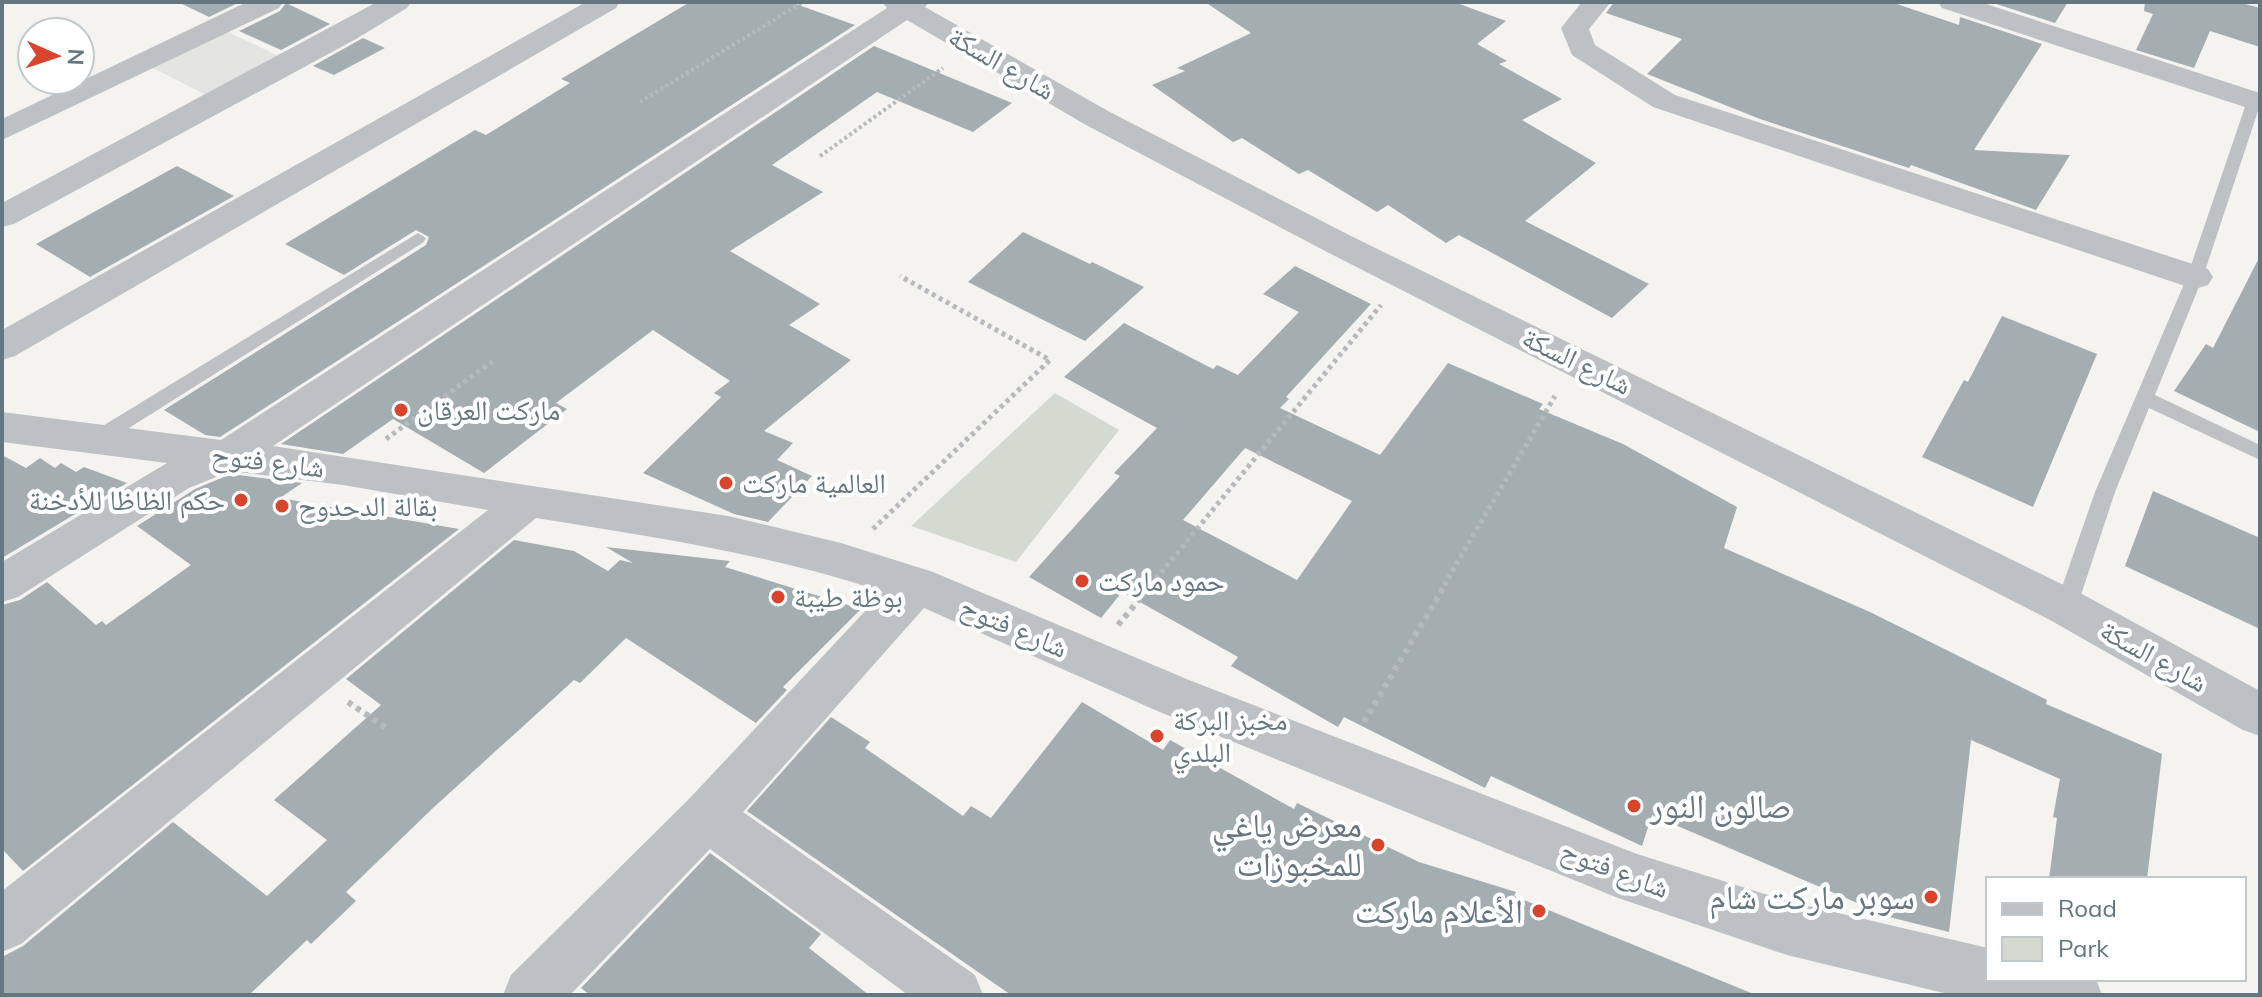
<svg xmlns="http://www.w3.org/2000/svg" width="2262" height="997" viewBox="0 0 2262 997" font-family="Mulish,'Noto Naskh Arabic',sans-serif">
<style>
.built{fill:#e4e5e3}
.green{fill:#d5dad1}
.building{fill:#a4adb0;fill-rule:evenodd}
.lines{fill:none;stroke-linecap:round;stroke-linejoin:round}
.path-far2{stroke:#b7babc;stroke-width:4;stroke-dasharray:3 3;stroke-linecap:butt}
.path-far1{stroke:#b7babc;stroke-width:5;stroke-dasharray:4 4;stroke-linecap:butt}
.path{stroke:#b7babc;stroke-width:6;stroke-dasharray:5 5;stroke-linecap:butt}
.service{fill:#bdc1c4;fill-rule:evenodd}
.minor{fill:#bdc1c4;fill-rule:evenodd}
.poi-dot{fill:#d8452c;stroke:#fff;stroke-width:3}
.labels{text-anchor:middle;stroke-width:8;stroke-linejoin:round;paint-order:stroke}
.street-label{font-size:28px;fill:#64767f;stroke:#fff}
.poi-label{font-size:28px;fill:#64767f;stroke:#fff;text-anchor:start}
.near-poi-label{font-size:34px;fill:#64767f;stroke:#fff;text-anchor:end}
</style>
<rect width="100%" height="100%" fill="#f4f3f0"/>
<path class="built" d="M 226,31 L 287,60 L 212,98 L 151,67 Z"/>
<path class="green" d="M 1055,393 L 1119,430 L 1016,562 L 911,526 Z"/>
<g class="building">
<path d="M 178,2 L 240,2 L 209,17 Z"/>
<path d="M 690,2 L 790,2 L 855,25 L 220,437 L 205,435 L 164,410 L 426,245 L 429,237 L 416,230 L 344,275 L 285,244 L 475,130 L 486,135 L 570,83 L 561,79 Z"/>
<path d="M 1205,2 L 1454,2 L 1506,21 L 1477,44 L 1507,61 L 1499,64 L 1562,99 L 1522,120 L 1596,163 L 1525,221 L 1649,284 L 1612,318 L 1459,235 L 1446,243 L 1388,205 L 1377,212 L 1308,170 L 1299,174 L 1242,138 L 1233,142 L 1152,85 L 1185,71 L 1177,68 L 1251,33 Z"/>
<path d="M 1614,2 L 1891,2 L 1959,25 L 1960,17 L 2042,44 L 1974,150 L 2070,155 L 2036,210 L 1911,165 L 1909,168 L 1760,119 L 1647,74 L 1682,39 L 1606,13 Z"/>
<path d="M 1990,2 L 2068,2 L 2055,23 Z"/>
<path d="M 2145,2 L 2238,2 L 2260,8 L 2260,47 L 2210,31 L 2194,68 L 2136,50 L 2153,14 L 2144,11 Z"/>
<path d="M 286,3 L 330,24 L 281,50 L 239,31 L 280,11 Z"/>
<path d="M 363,38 L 385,48 L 334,75 L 313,66 Z"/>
<path d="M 874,46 L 1012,103 L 973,132 L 877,92 L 772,165 L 823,192 L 730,251 L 820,304 L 789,325 L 851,360 L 764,431 L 793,443 L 777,460 L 812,476 L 768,522 L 734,514 L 643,473 L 721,397 L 714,393 L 730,381 L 653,330 L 556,403 L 567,409 L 484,473 L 393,419 L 343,454 L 281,444 Z"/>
<path d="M 177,166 L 234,196 L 90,277 L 36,244 Z"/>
<path d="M 1023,232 L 1090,264 L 1092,262 L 1144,287 L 1085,341 L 968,282 Z"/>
<path d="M 2260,256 L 2260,432 L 2174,391 L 2206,344 L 2213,348 Z"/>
<path d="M 1295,266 L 1371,304 L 1286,397 L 1289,399 L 1280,408 L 1380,455 L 1448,363 L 1543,404 L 1539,409 L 1623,444 L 1737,507 L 1724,548 L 1870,612 L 2047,700 L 2046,704 L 2162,754 L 2147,879 L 2049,879 L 2057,818 L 2053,817 L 2060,779 L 1971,740 L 1949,932 L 1869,912 L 1869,908 L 1652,815 L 1642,846 L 1491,776 L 1485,788 L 1344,717 L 1338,727 L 1231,666 L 1238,657 L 1122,592 L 1101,618 L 1029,577 L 1120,476 L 1114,473 L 1157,428 L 1064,377 L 1124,323 L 1213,369 L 1217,365 L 1238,375 L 1299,312 L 1263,294 ZM 1245,448 L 1352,501 L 1297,580 L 1183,520 Z"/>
<path d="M 2002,316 L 2097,354 L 2033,507 L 1922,457 L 1964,380 L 1968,382 Z"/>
<path d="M 2,455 L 26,468 L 40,458 L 55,468 L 61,463 L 76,472 L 84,467 L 127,483 L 2,558 Z"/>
<path d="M 231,474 L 302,483 L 280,498 L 459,529 L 23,871 L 2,849 L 2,605 L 20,600 L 47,582 L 96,625 L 102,621 L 106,625 L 191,565 L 137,526 L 195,489 Z"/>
<path d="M 2153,491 L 2260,538 L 2260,629 L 2125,566 Z"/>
<path d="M 514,540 L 574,551 L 608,571 L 620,560 L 633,563 L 606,547 L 730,561 L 725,567 L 861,609 L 783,687 L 787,690 L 756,723 L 626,638 L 580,683 L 574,680 L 433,808 L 346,892 L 356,901 L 311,944 L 307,940 L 249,995 L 2,995 L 2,957 L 23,946 L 173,822 L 267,896 L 327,840 L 274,800 L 381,705 L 346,679 Z"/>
<path d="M 1082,702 L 1163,750 L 1170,740 L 1294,809 L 1297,803 L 1419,862 L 1516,892 L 1514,896 L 1756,995 L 1011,995 L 747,811 L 831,717 L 870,742 L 865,748 L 963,816 L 971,806 L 991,818 Z"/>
<path d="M 710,853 L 821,934 L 809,948 L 869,995 L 590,995 L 581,988 Z"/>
</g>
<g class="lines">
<g class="path-far2">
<path d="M 640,102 L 803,2"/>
<path d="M 820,156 L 943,68"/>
</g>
<g class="path-far1">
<path d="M 386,439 L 493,361"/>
<path d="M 873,529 L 1050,360 L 900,276"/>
<path d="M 1151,585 L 1381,305"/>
<path d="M 1444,585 L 1555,396"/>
</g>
<g class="path">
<path d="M 1118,625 L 1153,583"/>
<path d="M 348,702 L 389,730"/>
<path d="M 1364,722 L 1446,583"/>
</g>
<g class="service">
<path d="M 2254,97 L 2259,98 L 2260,105 L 2203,277 L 2155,395 L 2260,445 L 2260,460 L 2149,408 L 2115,492 L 2077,607 L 2074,613 L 2066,616 L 2058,613 L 2055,607 L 2095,492 L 2187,277 L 2247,101 Z"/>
<path d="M 418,233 L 426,238 L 424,242 L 102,445 L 88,445 L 85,440 L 88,435 Z"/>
</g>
<g class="minor">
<path d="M 247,2 L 283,2 L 279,8 L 2,140 L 2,119 Z"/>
<path d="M 377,2 L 411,2 L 407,8 L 356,39 L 14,224 L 2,227 L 2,203 Z"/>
<path d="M 586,2 L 620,2 L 616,8 L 15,356 L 2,360 L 2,330 Z"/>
<path d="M 882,2 L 929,2 L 925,7 L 1108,111 L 1351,236 L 2082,594 L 2260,691 L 2260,736 L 2243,730 L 2050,620 L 1327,252 L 1086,125 L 907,20 L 273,446 L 728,516 L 841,543 L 933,572 L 1189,680 L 1637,854 L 1787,901 L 1988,948 L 1988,979 L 2096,979 L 2102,995 L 1952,995 L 1787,955 L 1618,898 L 1155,710 L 924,608 L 743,812 L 975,975 L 983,995 L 908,995 L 710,849 L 570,995 L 503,995 L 511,975 L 689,799 L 883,592 C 770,554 653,537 536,518 L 21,944 L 2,952 L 2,891 L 488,510 L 343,485 L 231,471 L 189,488 L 18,597 L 2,602 L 2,562 L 167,463 L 2,442 L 2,412 L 221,440 L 887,8 Z"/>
<path d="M 1582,2 L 1611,2 L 1589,29 L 1595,45 L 1675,95 L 2208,269 L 2213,277 L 2208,285 L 2195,289 L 2182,285 L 1653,107 L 1572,55 L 1561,28 Z"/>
<path d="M 1938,2 L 1980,2 L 2260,93 L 2260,112 L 1942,8 Z"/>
</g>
</g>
<g class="poi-dot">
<circle cx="401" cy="410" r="8"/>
<circle cx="726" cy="483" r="8"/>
<circle cx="241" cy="500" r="8"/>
<circle cx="282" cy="506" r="8"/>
<circle cx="1082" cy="581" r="8"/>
<circle cx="778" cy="597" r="8"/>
<circle cx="1157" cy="736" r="8"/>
<circle cx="1634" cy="806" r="8"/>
<circle cx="1378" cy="845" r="8"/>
<circle cx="1931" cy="897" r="8"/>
<circle cx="1539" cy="911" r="8"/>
</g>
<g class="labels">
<g class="street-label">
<text transform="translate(1002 63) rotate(30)" y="10">شارع السكة</text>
<text transform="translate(1577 361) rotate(26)" y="10">شارع السكة</text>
<text transform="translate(268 461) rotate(7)" y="10">شارع فتوح</text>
<text transform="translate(1014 627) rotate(23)" y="10">شارع فتوح</text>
<text transform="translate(2154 656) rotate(29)" y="10">شارع السكة</text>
<text transform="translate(1615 869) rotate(21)" y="10">شارع فتوح</text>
</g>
<g class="poi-label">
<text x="417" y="420">ماركت العرقان</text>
<text x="742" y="493">العالمية ماركت</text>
<text x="225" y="510" text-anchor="end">حكم الظاظا للأدخنة</text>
<text x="298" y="516">بقالة الدحدوح</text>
<text x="1098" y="591">حمود ماركت</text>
<text x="794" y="607">بوظة طيبة</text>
<text x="1173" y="730">مخبز البركة<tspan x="1173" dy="32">البلدي</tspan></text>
</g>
<g class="near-poi-label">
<text x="1650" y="818" text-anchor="start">صالون النور</text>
<text x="1362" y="837">معرض ياغي<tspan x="1362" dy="39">للمخبوزات</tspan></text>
<text x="1915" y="909">سوبر ماركت شام</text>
<text x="1523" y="923">الأعلام ماركت</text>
</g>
</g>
<rect width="2262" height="997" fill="none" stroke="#64767f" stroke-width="8"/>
<rect x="1986" y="877" width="260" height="104" fill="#ffffff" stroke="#c1c8cc" stroke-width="2"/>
<rect x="2002" y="903" width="40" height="12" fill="#bdc1c4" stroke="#c1c8cc" stroke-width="2"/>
<text x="2058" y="917" font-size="24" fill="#64767f">Road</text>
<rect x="2002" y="937" width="40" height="24" fill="#d5dad1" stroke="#c1c8cc" stroke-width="2"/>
<text x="2058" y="957" font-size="24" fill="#64767f">Park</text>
<g transform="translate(56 56) rotate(93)"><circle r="38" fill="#ffffff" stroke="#c1c8cc" stroke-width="2"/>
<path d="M0-6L14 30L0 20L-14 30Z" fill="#d8452c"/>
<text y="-12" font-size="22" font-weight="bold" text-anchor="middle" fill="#64767f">N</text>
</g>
</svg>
